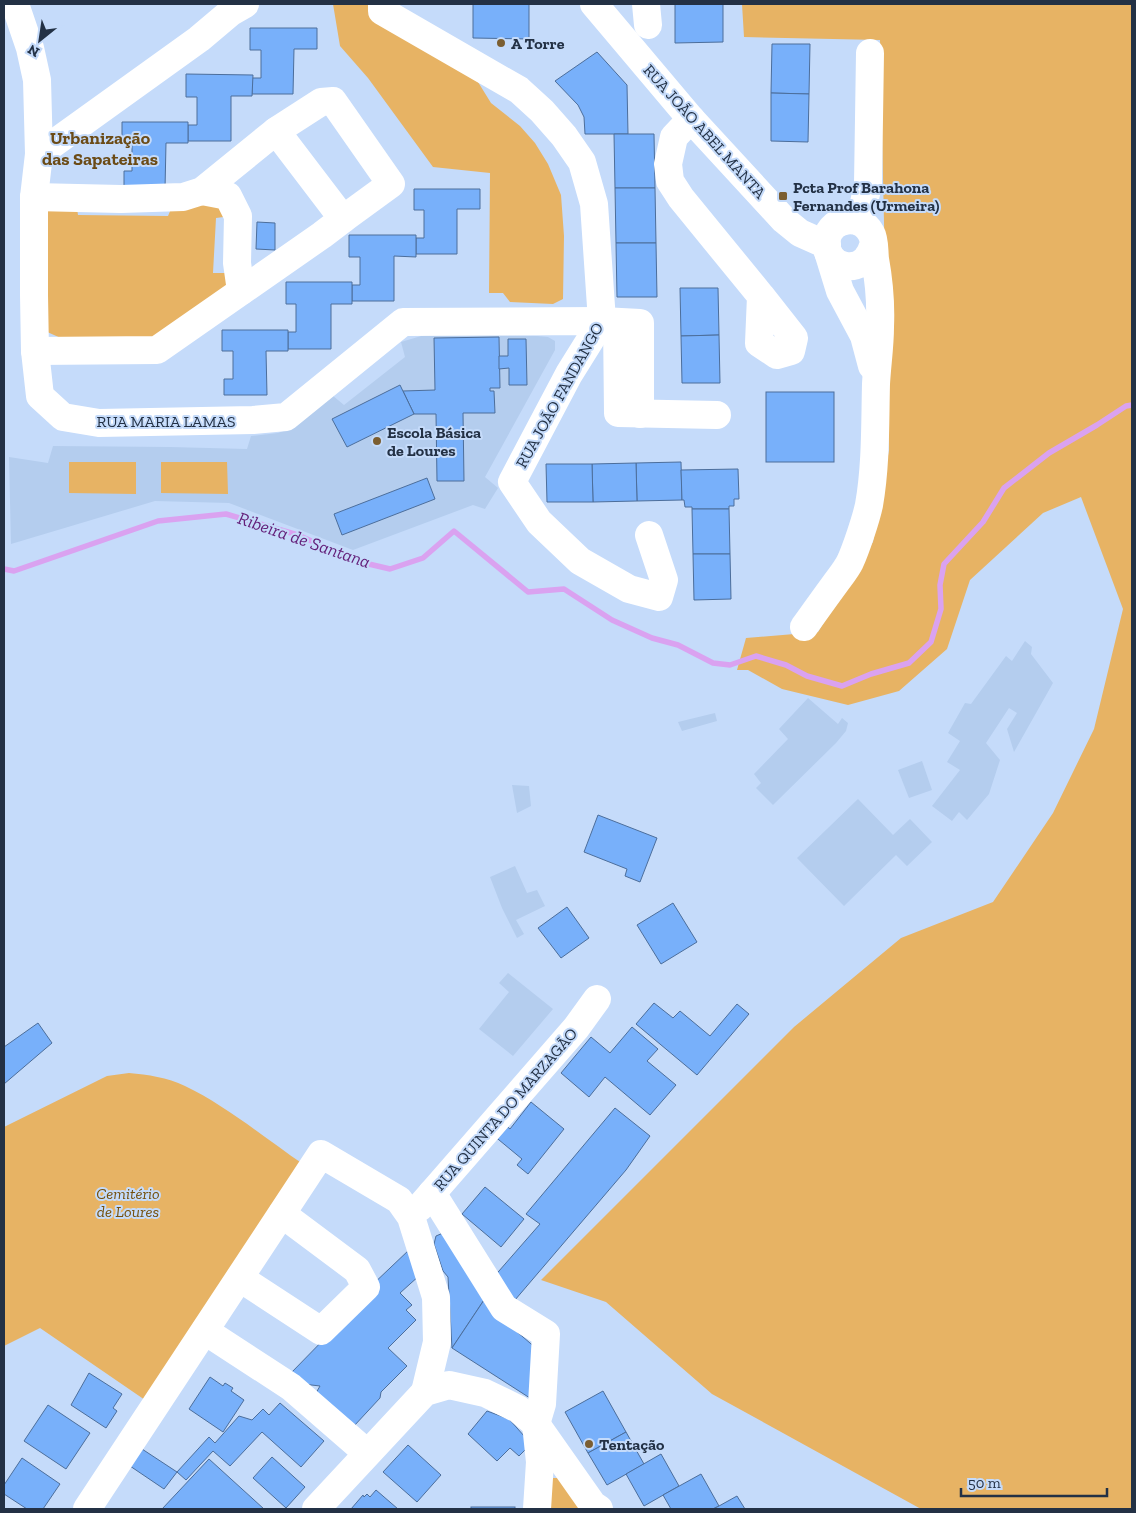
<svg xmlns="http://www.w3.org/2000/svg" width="1136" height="1513" viewBox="0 0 1136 1513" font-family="'Zilla Slab',serif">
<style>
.built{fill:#b4cdee}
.green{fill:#e7b364}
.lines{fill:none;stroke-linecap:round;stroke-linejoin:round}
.stream{stroke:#daa2f0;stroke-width:5.5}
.building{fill:#78b0fa;stroke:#4c6e9b}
.minor{stroke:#fff;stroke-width:28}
.poi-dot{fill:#7b5e31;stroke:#c5dbfa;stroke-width:2}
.labels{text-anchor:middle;stroke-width:4;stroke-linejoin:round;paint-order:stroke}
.poi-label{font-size:16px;font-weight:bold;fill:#233145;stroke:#c5dbfa;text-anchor:start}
.street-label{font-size:16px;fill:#233145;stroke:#c5dbfa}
.park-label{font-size:16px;font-style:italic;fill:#744f0a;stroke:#c5dbfa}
.neighbourhood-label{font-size:18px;font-weight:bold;fill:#6b4b16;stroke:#c5dbfa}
.water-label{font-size:18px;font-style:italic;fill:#621d78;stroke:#c5dbfa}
</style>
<rect width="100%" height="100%" fill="#c5dbfa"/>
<g class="built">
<path d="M 428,334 L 537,336 L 548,337 L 555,341 L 555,350 L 485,477 L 498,488 L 485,509 L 473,505 L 353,550 L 229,503 L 155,501 L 11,544 L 9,457 L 48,463 L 53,446 L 170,447 L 247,449 L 251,436 L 278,433 L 286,430 L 332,395 L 344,405 L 405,357 L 401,342 Z"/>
<path d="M 1025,641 L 1032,647 L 1031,654 L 1053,683 L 1014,752 L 1007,729 L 1017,713 L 1009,708 L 986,743 L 1000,760 L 989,794 L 967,820 L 959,812 L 952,821 L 932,806 L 960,770 L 947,762 L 960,741 L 948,733 L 965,703 L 971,704 L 1006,656 L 1012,661 Z"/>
<path d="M 808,698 L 838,724 L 842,718 L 848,723 L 846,731 L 836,743 L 773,805 L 756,788 L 761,783 L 754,774 L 788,739 L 779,729 Z"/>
<path d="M 715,713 L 717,721 L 682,731 L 678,722 Z"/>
<path d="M 922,761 L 932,790 L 909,798 L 898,770 Z"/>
<path d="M 512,785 L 529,786 L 531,806 L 517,813 Z"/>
<path d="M 858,799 L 893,835 L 910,819 L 932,842 L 907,866 L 896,855 L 844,906 L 797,858 Z"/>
<path d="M 515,866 L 527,893 L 537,890 L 545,906 L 516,920 L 524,934 L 517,938 L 502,908 L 490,877 Z"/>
<path d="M 508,973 L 553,1009 L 513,1056 L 479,1029 L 509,992 L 499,983 Z"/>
</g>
<g class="green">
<path d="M 333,4 L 368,4 L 371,16 L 478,82 L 491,103 L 520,126 L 535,143 L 548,164 L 561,195 L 564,236 L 563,299 L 553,304 L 510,302 L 503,293 L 489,293 L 490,173 L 433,167 L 368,78 L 340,46 Z"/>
<path d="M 742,4 L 1132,4 L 1132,1509 L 921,1509 L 712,1394 L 606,1302 L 541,1280 L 794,1027 L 901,938 L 993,902 L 1053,813 L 1094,729 L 1123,609 L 1081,497 L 1043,513 L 970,580 L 947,649 L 899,691 L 848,705 L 782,689 L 748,670 L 737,670 L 746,638 L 818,632 L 873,542 L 889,450 L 880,40 L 744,37 Z"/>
<path d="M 205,197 L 231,216 L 216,218 L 213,273 L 233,273 L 231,285 L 150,340 L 63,339 L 45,331 L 46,211 L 76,202 L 78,215 L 168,216 L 174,202 Z"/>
<path d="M 69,462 L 136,462 L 136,494 L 69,493 Z"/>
<path d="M 161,462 L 227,462 L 228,494 L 161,493 Z"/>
<path d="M 129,1073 C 148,1075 167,1077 185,1086 C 225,1105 265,1138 303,1164 L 145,1400 L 40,1328 L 4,1346 L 4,1127 L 107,1076 Z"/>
<path d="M 551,1478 L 559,1478 L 586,1509 L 547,1509 Z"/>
</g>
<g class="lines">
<path class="stream" d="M 4,569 L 14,571 L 158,521 L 226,514 L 298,535 L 356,561 L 390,569 L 423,558 L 454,531 L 528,592 L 564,589 L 612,620 L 652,638 L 678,645 L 713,663 L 730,665 L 756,656 L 786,665 L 807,676 L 842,686 L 871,674 L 909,663 L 931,642 L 941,609 L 940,585 L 944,564 L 983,522 L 1004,488 L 1049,453 L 1097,425 L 1126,406 L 1132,405"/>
</g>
<g class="building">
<path d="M 473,4 L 529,4 L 529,39 L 473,38 Z"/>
<path d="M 675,4 L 723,4 L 723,42 L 675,43 Z"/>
<path d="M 250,28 L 317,28 L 317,49 L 294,49 L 293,94 L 252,94 L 252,78 L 261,78 L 261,50 L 250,50 Z"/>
<path d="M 772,44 L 810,44 L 809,94 L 771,93 Z"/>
<path d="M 597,52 L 627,85 L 628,134 L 585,134 L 584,117 L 578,105 L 555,81 Z"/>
<path d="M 186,74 L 253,75 L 252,96 L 231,96 L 231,141 L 188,141 L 188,125 L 197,125 L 197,97 L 186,97 Z"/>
<path d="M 771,93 L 809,94 L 808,142 L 771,141 Z"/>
<path d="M 122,122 L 188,122 L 188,143 L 166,143 L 165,189 L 124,188 L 124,171 L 132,171 L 132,144 L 122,144 Z"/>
<path d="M 614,134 L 654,134 L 655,188 L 615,188 Z"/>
<path d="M 615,188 L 655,188 L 656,243 L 616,243 Z"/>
<path d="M 414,189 L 480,189 L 480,209 L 457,209 L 457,254 L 416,254 L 416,238 L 424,238 L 424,210 L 414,210 Z"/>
<path d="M 257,222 L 275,223 L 275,250 L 256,249 Z"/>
<path d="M 349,235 L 416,235 L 416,257 L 394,256 L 394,301 L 352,301 L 352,285 L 360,285 L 360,257 L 349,257 Z"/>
<path d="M 616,243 L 656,243 L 657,297 L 617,297 Z"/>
<path d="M 286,282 L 352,282 L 352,304 L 331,304 L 331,349 L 288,349 L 288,332 L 296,332 L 296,304 L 286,304 Z"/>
<path d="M 680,288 L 718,288 L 719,335 L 681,336 Z"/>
<path d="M 222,330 L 288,330 L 288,351 L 266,351 L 267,395 L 224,395 L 224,379 L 233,379 L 233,351 L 222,351 Z"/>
<path d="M 719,335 L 720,383 L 682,383 L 681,336 Z"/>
<path d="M 499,337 L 500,388 L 490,388 L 490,391 L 494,391 L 495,413 L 463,413 L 464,481 L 437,481 L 436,414 L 414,414 L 403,391 L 435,390 L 434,338 Z"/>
<path d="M 508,339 L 526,339 L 527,385 L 509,385 L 509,368 L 499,369 L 499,356 L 508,356 Z"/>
<path d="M 400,385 L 414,414 L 347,447 L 332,419 Z"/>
<rect x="766" y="392" width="68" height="70"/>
<path d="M 681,462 L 682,500 L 637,501 L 636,463 Z"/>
<path d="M 636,463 L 637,501 L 593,502 L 592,464 Z"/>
<path d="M 546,464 L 592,464 L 593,502 L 547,502 Z"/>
<path d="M 738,469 L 739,499 L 734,499 L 734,506 L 729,506 L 729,509 L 692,509 L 692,507 L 685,507 L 684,500 L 682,500 L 681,470 Z"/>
<path d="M 427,478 L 435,499 L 342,535 L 334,514 Z"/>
<path d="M 692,509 L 729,509 L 730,554 L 693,554 Z"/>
<path d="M 693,554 L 730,554 L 731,599 L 694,600 Z"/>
<path d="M 598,815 L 657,838 L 640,882 L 625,876 L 627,869 L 584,852 Z"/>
<path d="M 673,903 L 697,942 L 661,964 L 637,925 Z"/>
<path d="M 567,907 L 589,938 L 561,958 L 538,928 Z"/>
<path d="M 654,1003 L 673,1018 L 680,1011 L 710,1036 L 737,1004 L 749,1014 L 697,1075 L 636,1024 Z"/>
<path d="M 38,1023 L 52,1043 L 4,1084 L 4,1047 Z"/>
<path d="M 632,1027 L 658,1049 L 647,1061 L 676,1085 L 650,1115 L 605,1077 L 589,1097 L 561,1073 L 591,1037 L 610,1053 Z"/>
<path d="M 531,1102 L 564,1129 L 528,1174 L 517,1165 L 522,1159 L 493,1135 L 503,1123 L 510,1129 Z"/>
<path d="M 615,1108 L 650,1136 L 626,1170 L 509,1307 L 492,1279 L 540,1224 L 526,1214 Z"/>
<path d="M 485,1187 L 524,1219 L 501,1247 L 462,1214 Z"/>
<path d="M 443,1233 L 486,1297 L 452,1348 L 448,1277 L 443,1271 L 434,1244 L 436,1236 Z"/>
<path d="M 410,1249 L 420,1275 L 400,1293 L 412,1305 L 406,1310 L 416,1320 L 388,1348 L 407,1366 L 381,1392 L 380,1398 L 354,1426 L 316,1393 L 320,1386 L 303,1384 L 291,1373 L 332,1331 L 378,1293 L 370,1287 Z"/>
<path d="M 486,1297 L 502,1319 L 537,1349 L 533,1400 L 452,1348 Z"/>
<path d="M 89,1373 L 122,1394 L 113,1408 L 117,1411 L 106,1428 L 71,1405 Z"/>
<path d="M 210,1377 L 223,1386 L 225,1383 L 233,1388 L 231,1391 L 244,1400 L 223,1432 L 189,1409 Z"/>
<path d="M 603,1391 L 626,1432 L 588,1453 L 565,1412 Z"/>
<path d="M 280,1403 L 324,1441 L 301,1467 L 262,1432 L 230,1466 L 213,1451 L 186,1480 L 177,1472 L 209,1437 L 215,1443 L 239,1416 L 252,1420 L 263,1409 L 269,1415 Z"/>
<path d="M 48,1405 L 90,1433 L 66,1469 L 24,1441 Z"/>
<path d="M 487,1411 L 509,1419 L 525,1437 L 528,1447 L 519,1456 L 510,1448 L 497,1461 L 468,1434 Z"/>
<path d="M 626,1432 L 644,1464 L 607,1485 L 588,1453 Z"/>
<path d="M 408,1445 L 441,1475 L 417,1502 L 383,1472 Z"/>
<path d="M 142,1449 L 177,1472 L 164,1489 L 130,1466 Z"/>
<path d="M 661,1454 L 679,1486 L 644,1506 L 626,1474 Z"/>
<path d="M 272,1457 L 305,1487 L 286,1508 L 253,1478 Z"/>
<path d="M 22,1458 L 60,1484 L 43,1509 L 27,1509 L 4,1494 L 4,1485 Z"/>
<path d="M 209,1459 L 264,1509 L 162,1509 Z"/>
<path d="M 701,1474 L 719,1506 L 713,1509 L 671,1509 L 663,1495 Z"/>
<path d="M 376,1490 L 398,1509 L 351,1509 L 363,1495 L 364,1497 L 367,1494 L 370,1497 Z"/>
<path d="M 737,1496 L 745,1509 L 713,1509 L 719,1506 Z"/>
<rect x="471" y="1507" width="44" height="2"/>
</g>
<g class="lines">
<g class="minor">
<path d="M 15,4 L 30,48 L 37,80 L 39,154 L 34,197 L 34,295 L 35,351 L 40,396 L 63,417 L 99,423 L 253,420 L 286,417 L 403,322 L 602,321 L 640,323 L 640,414"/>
<path d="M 382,4 L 382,11 L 519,90 L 542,111 L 564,136 L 582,162 L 594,204 L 602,321 L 569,374 L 512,482 L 539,522 L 580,561 L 629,589 L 659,597 L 664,580 L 649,535"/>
<path d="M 594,4 L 691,119 L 784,220 L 800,233 L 827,245"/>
<path d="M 646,4 L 648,25"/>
<path d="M 691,119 L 674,137 L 668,164 L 670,181 L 681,198 L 761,296 L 759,343 L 777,355 L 791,351 L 794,338 L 761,296"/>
<path d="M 276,131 L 321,102 L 333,101 L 391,184 L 343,219"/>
<path d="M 39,154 L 199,39 L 231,12 L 245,4"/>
<path d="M 202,191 L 228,196 L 238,216 L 237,263 L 241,291"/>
<path d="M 34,197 L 121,199 L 183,197 L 202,191 L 276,131 L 343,219 L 322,235 L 157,350 L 35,351"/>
<path d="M 858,221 L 864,203 L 868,184 L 870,53"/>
<path d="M 828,252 L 840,291 L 864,336 L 872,366"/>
<path d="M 617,322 L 618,413 L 717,415"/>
<path d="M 804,627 C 814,613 824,599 835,584 C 840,577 846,570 850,562 C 856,549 866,519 869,505 C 876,465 875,424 876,384 C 877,365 880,346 880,327 C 881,304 879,281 875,259 C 874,250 875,240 871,233 C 861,214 832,217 827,238 C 821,267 863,280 873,246"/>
<path d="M 432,1193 L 504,1308 L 546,1334 L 542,1404 L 536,1424 L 540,1462 L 537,1509"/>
<path d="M 420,1207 L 576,1028 L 597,999"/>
<path d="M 240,1278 L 321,1331 L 366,1287 L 357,1270 L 282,1214"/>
<path d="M 205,1331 L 291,1387 L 367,1453"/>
<path d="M 87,1509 L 321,1154 L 399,1200 L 411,1217 L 436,1297 L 437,1342 L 425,1392"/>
<path d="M 316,1509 L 425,1392 L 449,1385 L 485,1393 L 518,1409 L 536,1424 L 593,1505 L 599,1509"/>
</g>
</g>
<g class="poi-dot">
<circle cx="501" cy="43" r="5"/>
<rect x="778" y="191" width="10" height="10" rx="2.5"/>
<circle cx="377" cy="441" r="5"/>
<circle cx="589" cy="1444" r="5"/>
</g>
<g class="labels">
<g class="poi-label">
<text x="511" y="49">A Torre</text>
<text x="793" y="193">Pcta Prof Barahona<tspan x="793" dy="18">Fernandes (Urmeira)</tspan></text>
<text x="387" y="438">Escola Básica<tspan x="387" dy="18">de Loures</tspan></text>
<text x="599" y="1450">Tentação</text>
</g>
<g class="street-label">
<text transform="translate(705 131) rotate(48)" y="6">RUA JOÃO ABEL MANTA</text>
<text transform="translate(559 395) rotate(-61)" y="6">RUA JOÃO FANDANGO</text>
<text x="166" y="427">RUA MARIA LAMAS</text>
<text transform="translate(505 1109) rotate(-49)" y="6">RUA QUINTA DO MARZAGÃO</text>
</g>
<g class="park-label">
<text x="128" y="1199">Cemitério<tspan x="128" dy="18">de Loures</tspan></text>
</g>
<g class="neighbourhood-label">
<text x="100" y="144">Urbanização<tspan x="100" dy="21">das Sapateiras</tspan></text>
</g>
<g class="water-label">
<text transform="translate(304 540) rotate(19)" y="6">Ribeira de Santana</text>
</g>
</g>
<rect width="1136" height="1513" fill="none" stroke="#233145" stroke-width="10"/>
<g transform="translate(40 40) rotate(210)" stroke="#c5dbfa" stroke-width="4" paint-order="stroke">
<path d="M0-4L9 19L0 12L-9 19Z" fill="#233145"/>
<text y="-8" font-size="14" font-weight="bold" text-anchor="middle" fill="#233145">N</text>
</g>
<path d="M961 1488v8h146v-8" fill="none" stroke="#233145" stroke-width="2.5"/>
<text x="968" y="1488" font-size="15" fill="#233145" stroke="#c5dbfa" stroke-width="4" paint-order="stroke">50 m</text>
</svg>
